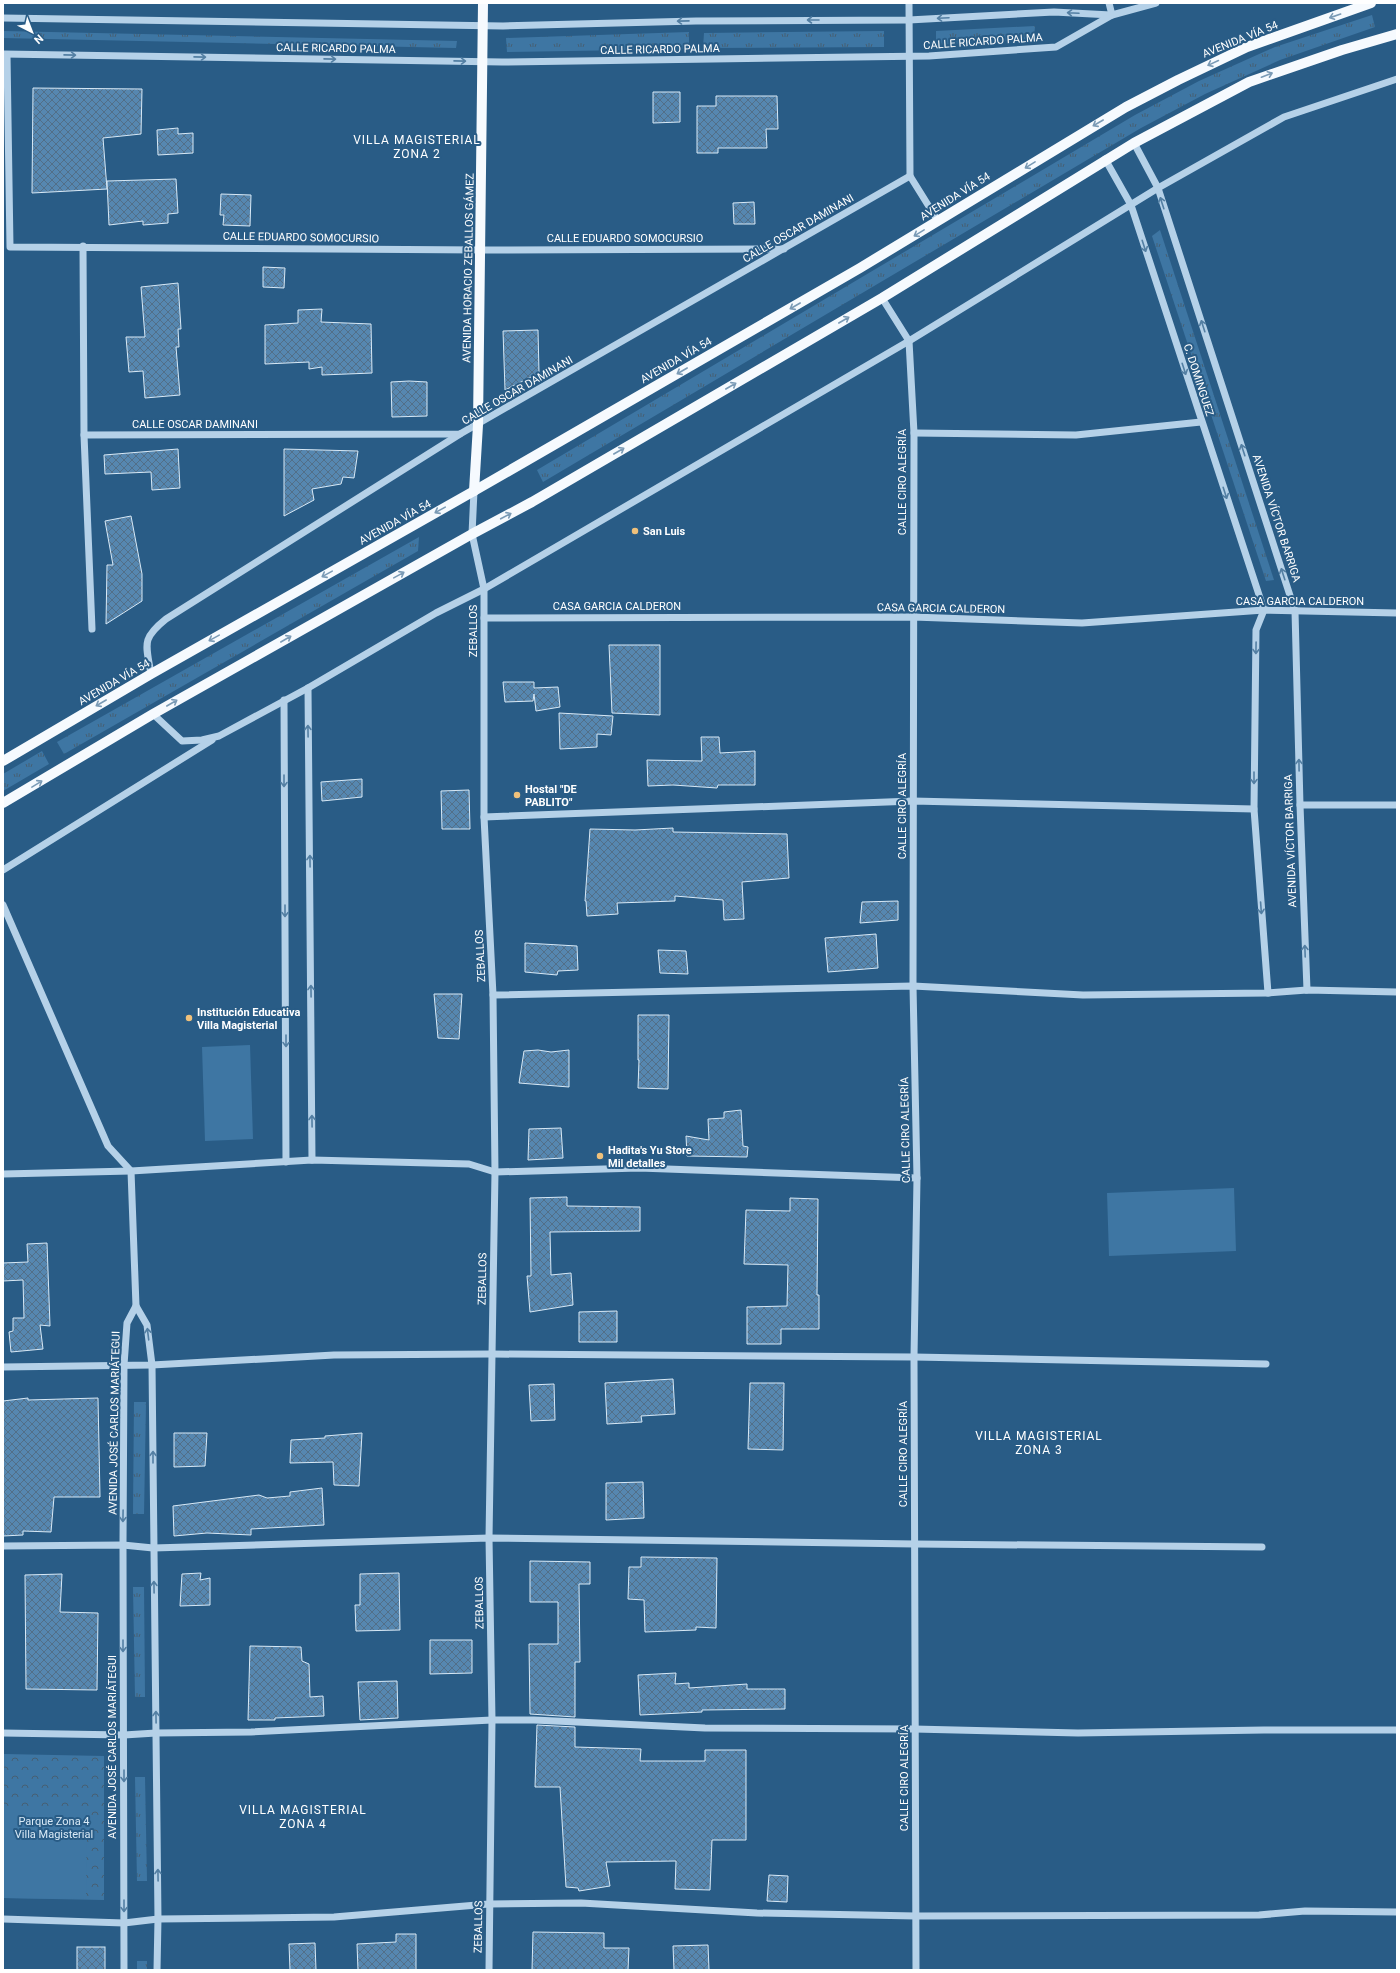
<svg xmlns="http://www.w3.org/2000/svg" width="1400" height="1973" viewBox="0 0 1400 1973" font-family="Roboto,sans-serif">
<style>
.grass{fill:url(#grass-tufts)}
.forest{fill:url(#forest-crowns)}
.garden{fill:#3e76a3}
.building{fill:url(#building-cross-hatch);stroke:#d8e9f6}
.lines{fill:none;stroke-linecap:round;stroke-linejoin:round}
.minor{stroke:#b5d1e8;stroke-width:7}
.major{stroke:#f6fafe;stroke-width:10}
.oneway{stroke:#537fa3}
.oneway2{stroke:#7b9bb6}
.poi-dot{fill:#efc17b;stroke:#295c86;stroke-width:1.5}
.labels{text-anchor:middle;stroke-width:4;stroke-linejoin:round;paint-order:stroke}
.street-label{font-size:11px;fill:#fff;stroke:#295c86}
.poi-label{font-size:11px;font-weight:bold;fill:#fff;stroke:#295c86;text-anchor:start}
.park-label{font-size:11px;fill:#d8e9f6;stroke:#295c86}
.neighbourhood-label{font-size:12px;letter-spacing:1px;fill:#fff;stroke:#295c86}
</style>
<defs>
<pattern id="grass-tufts" width="24" height="20" patternUnits="userSpaceOnUse"><rect width="24" height="20" fill="#3e76a3"/><path d="M3 7l-1-3M5 7V3M7 7l1-3M15 17l-1-3M17 17v-4M19 17l1-3" fill="none" stroke="#465f73"/></pattern>
<pattern id="forest-crowns" width="20" height="18" patternUnits="userSpaceOnUse"><rect width="20" height="18" fill="#3e76a3"/><path d="M2 6a3 3 0 1 1 6 0M12 15a3 3 0 1 1 6 0" fill="none" stroke="#465f73"/></pattern>
<pattern id="building-cross-hatch" width="8" height="8" patternUnits="userSpaceOnUse"><rect width="8" height="8" fill="#5687b0"/><path d="M0 0l8 8M0 8l8-8" fill="none" stroke="#526f88"/></pattern>
</defs>
<rect width="100%" height="100%" fill="#295c86"/>
<g class="grass">
<path d="M 1372,15 L 1375,27 L 1280,60 L 1205,94 L 1141,128 L 543,482 L 537,470 L 1135,115 L 1199,81 L 1275,47 Z"/>
<path d="M 1035,26 L 1034,39 L 936,45 L 936,31 Z"/>
<path d="M 3,31 L 457,41 L 456,48 L 3,38 Z"/>
<path d="M 884,31 L 884,47 L 703,48 L 704,33 Z"/>
<path d="M 689,32 L 689,49 L 507,52 L 506,38 Z"/>
<path d="M 1160,230 L 1274,580 L 1266,581 L 1152,236 Z"/>
<path d="M 419,537 L 418,551 L 64,754 L 57,742 Z"/>
<path d="M 42,751 L 49,764 L 3,791 L 3,774 Z"/>
<path d="M 134,1402 L 146,1402 L 144,1514 L 133,1514 Z"/>
<path d="M 133,1587 L 144,1587 L 145,1697 L 135,1697 Z"/>
<path d="M 135,1777 L 145,1777 L 147,1881 L 137,1881 Z"/>
<rect x="137" y="1961" width="10" height="9"/>
</g>
<path class="forest" d="M 3,1754 L 104,1756 L 104,1900 L 3,1898 Z"/>
<g class="garden">
<path d="M 250,1045 L 253,1139 L 205,1141 L 202,1047 Z"/>
<path d="M 1234,1188 L 1236,1251 L 1109,1256 L 1107,1193 Z"/>
<path d="M 3,1807 L 87,1807 L 86,1899 L 3,1898 Z"/>
</g>
<g class="building">
<path d="M 33,88 L 142,89 L 141,134 L 103,138 L 107,189 L 32,193 Z"/>
<path d="M 653,92 L 680,92 L 680,122 L 653,123 Z"/>
<path d="M 716,96 L 777,96 L 778,129 L 766,129 L 767,148 L 718,148 L 718,153 L 697,153 L 697,106 L 716,106 Z"/>
<path d="M 178,128 L 178,134 L 193,133 L 193,153 L 158,155 L 157,130 Z"/>
<path d="M 176,179 L 178,213 L 168,214 L 168,223 L 143,225 L 143,221 L 109,225 L 107,181 Z"/>
<path d="M 221,194 L 251,195 L 250,226 L 223,225 L 224,215 L 220,215 Z"/>
<path d="M 754,202 L 755,224 L 734,224 L 733,203 Z"/>
<path d="M 263,267 L 285,268 L 284,288 L 263,287 Z"/>
<path d="M 178,283 L 181,329 L 178,329 L 179,347 L 176,347 L 180,395 L 145,398 L 143,371 L 129,372 L 126,337 L 145,337 L 141,287 Z"/>
<path d="M 322,309 L 321,322 L 371,324 L 372,373 L 322,375 L 322,367 L 309,369 L 309,362 L 265,364 L 265,325 L 298,323 L 298,310 Z"/>
<path d="M 538,330 L 539,373 L 505,390 L 503,331 Z"/>
<path d="M 409,381 L 427,382 L 427,416 L 392,417 L 391,382 Z"/>
<path d="M 178,449 L 180,488 L 152,490 L 151,472 L 105,474 L 104,455 Z"/>
<path d="M 284,449 L 358,451 L 354,478 L 343,477 L 341,484 L 312,489 L 314,500 L 284,516 Z"/>
<path d="M 131,516 L 142,574 L 142,601 L 106,624 L 107,565 L 113,565 L 105,521 Z"/>
<path d="M 609,645 L 660,645 L 660,715 L 612,713 Z"/>
<path d="M 503,682 L 534,682 L 534,688 L 558,687 L 560,707 L 536,711 L 534,694 L 533,701 L 505,702 Z"/>
<path d="M 559,713 L 613,716 L 611,735 L 597,734 L 597,747 L 560,749 Z"/>
<path d="M 701,737 L 719,737 L 720,753 L 755,751 L 755,785 L 718,785 L 717,788 L 673,785 L 648,786 L 647,760 L 702,761 Z"/>
<path d="M 362,779 L 362,797 L 322,801 L 321,782 Z"/>
<path d="M 469,790 L 470,829 L 442,829 L 441,791 Z"/>
<path d="M 673,828 L 673,832 L 787,834 L 789,878 L 742,882 L 744,919 L 724,920 L 723,900 L 675,896 L 675,901 L 617,903 L 618,914 L 587,916 L 586,901 L 585,901 L 590,829 L 635,830 Z"/>
<path d="M 898,901 L 898,920 L 860,923 L 862,902 Z"/>
<path d="M 876,934 L 878,968 L 828,972 L 825,938 Z"/>
<path d="M 525,943 L 577,946 L 578,970 L 558,971 L 557,975 L 525,972 Z"/>
<path d="M 658,950 L 686,951 L 688,974 L 660,973 Z"/>
<path d="M 434,994 L 462,994 L 459,1039 L 438,1038 Z"/>
<path d="M 638,1015 L 669,1015 L 668,1089 L 638,1088 L 639,1060 L 638,1060 Z"/>
<path d="M 538,1050 L 551,1052 L 569,1050 L 569,1087 L 519,1083 L 524,1051 Z"/>
<path d="M 741,1110 L 743,1146 L 748,1147 L 747,1157 L 687,1156 L 686,1136 L 709,1140 L 708,1119 L 724,1118 L 724,1112 Z"/>
<path d="M 561,1128 L 563,1158 L 528,1160 L 529,1129 Z"/>
<path d="M 567,1197 L 567,1206 L 640,1207 L 640,1231 L 550,1232 L 551,1275 L 571,1273 L 573,1305 L 530,1312 L 527,1276 L 531,1276 L 530,1198 Z"/>
<path d="M 790,1198 L 818,1199 L 817,1295 L 819,1295 L 819,1329 L 781,1329 L 781,1344 L 747,1344 L 747,1307 L 787,1306 L 788,1265 L 744,1264 L 746,1210 L 790,1211 Z"/>
<path d="M 47,1243 L 50,1326 L 40,1325 L 43,1349 L 11,1352 L 9,1332 L 13,1331 L 13,1318 L 24,1318 L 23,1280 L 3,1281 L 3,1263 L 28,1262 L 27,1244 Z"/>
<path d="M 617,1311 L 617,1342 L 579,1342 L 579,1312 Z"/>
<path d="M 673,1379 L 675,1414 L 641,1416 L 642,1422 L 607,1424 L 605,1383 Z"/>
<path d="M 750,1383 L 784,1383 L 783,1450 L 748,1449 Z"/>
<path d="M 554,1384 L 555,1420 L 531,1421 L 529,1385 Z"/>
<path d="M 28,1398 L 28,1400 L 98,1398 L 100,1497 L 54,1497 L 51,1532 L 23,1531 L 23,1535 L 3,1536 L 3,1401 Z"/>
<path d="M 174,1433 L 207,1433 L 205,1466 L 174,1467 Z"/>
<path d="M 362,1433 L 359,1486 L 334,1485 L 333,1462 L 290,1463 L 291,1440 L 325,1438 L 325,1436 Z"/>
<path d="M 643,1482 L 644,1518 L 606,1520 L 606,1483 Z"/>
<path d="M 322,1488 L 324,1525 L 251,1529 L 251,1535 L 207,1533 L 174,1536 L 173,1506 L 259,1495 L 267,1498 L 290,1496 L 290,1492 Z"/>
<path d="M 641,1557 L 717,1558 L 716,1628 L 696,1627 L 696,1630 L 645,1632 L 644,1600 L 628,1599 L 629,1567 L 641,1567 Z"/>
<path d="M 530,1561 L 590,1562 L 590,1584 L 579,1584 L 580,1662 L 575,1662 L 575,1717 L 530,1714 L 529,1644 L 558,1644 L 558,1602 L 530,1602 Z"/>
<path d="M 201,1573 L 200,1580 L 210,1578 L 210,1605 L 180,1606 L 182,1574 Z"/>
<path d="M 399,1573 L 400,1630 L 356,1631 L 355,1605 L 360,1605 L 360,1574 Z"/>
<path d="M 62,1574 L 60,1612 L 98,1613 L 97,1690 L 26,1689 L 25,1575 Z"/>
<path d="M 430,1640 L 472,1640 L 472,1673 L 430,1674 Z"/>
<path d="M 250,1646 L 301,1647 L 302,1661 L 309,1664 L 310,1697 L 323,1696 L 324,1716 L 275,1718 L 275,1720 L 248,1720 Z"/>
<path d="M 676,1673 L 675,1684 L 689,1683 L 689,1688 L 747,1684 L 747,1689 L 785,1689 L 785,1709 L 702,1710 L 702,1712 L 640,1715 L 638,1675 Z"/>
<path d="M 397,1681 L 398,1718 L 360,1720 L 358,1682 Z"/>
<path d="M 537,1725 L 575,1727 L 575,1747 L 641,1749 L 640,1761 L 705,1761 L 705,1750 L 746,1750 L 746,1840 L 712,1840 L 710,1890 L 675,1889 L 676,1861 L 606,1862 L 610,1886 L 579,1891 L 578,1888 L 566,1887 L 560,1787 L 535,1787 Z"/>
<path d="M 769,1875 L 788,1876 L 787,1902 L 767,1901 Z"/>
<path d="M 533,1932 L 604,1933 L 604,1948 L 629,1948 L 628,1970 L 532,1970 Z"/>
<path d="M 396,1934 L 416,1934 L 416,1970 L 358,1970 L 357,1944 L 396,1942 Z"/>
<path d="M 315,1943 L 316,1970 L 290,1970 L 289,1944 Z"/>
<path d="M 708,1945 L 709,1970 L 674,1970 L 673,1946 Z"/>
<rect x="77" y="1947" width="28" height="23"/>
</g>
<g class="lines">
<g class="minor">
<path d="M 909,3 L 910,176 L 938,221"/>
<path d="M 1109,3 L 1112,15"/>
<path d="M 3,18 L 503,26 L 696,21 L 909,20 L 1054,12 L 1111,15"/>
<path d="M 3,54 L 502,62 L 929,56 L 1056,47 L 1112,15 L 1156,3"/>
<path d="M 7,55 L 10,247 L 481,250 L 784,249"/>
<path d="M 1134,143 L 1158,188 L 1295,611 L 1300,805 L 1307,990"/>
<path d="M 1105,159 L 1131,205 L 1264,610 L 1256,630 L 1254,809 L 1268,993"/>
<path d="M 83,246 L 84,435 L 92,629"/>
<path d="M 882,298 L 909,341 L 914,433 L 913,986 L 917,1178 L 914,1357 L 916,1970"/>
<path d="M 914,433 L 1076,435 L 1201,422"/>
<path d="M 84,435 L 460,434 L 910,176"/>
<path d="M 474,491 L 472,534 L 484,589 L 484,817 L 493,995 L 495,1172 L 489,1538 L 492,1720 L 489,1970"/>
<path d="M 484,618 L 913,617 L 1082,623 L 1264,610 L 1397,613"/>
<path d="M 151,674 C 146,644 141,639 166,619 L 460,434"/>
<path d="M 308,688 L 312,1160"/>
<path d="M 284,700 L 286,1162"/>
<path d="M 153,714 L 182,741 L 202,740 L 219,736 L 308,688 L 436,613 L 484,589 L 909,341 L 1158,188 L 1284,117 L 1397,79"/>
<path d="M 1300,805 L 1397,805"/>
<path d="M 484,817 L 913,801 L 1254,809"/>
<path d="M 3,870 L 212,740"/>
<path d="M 3,905 L 108,1146 L 131,1171 L 136,1306 L 147,1325 L 152,1365 L 158,1919 L 157,1970"/>
<path d="M 493,995 L 913,986 L 1083,995 L 1268,993 L 1307,990 L 1397,992"/>
<path d="M 3,1174 L 131,1171 L 312,1160 L 469,1164 L 495,1172 L 639,1168 L 917,1178"/>
<path d="M 3,1367 L 152,1365 L 334,1355 L 492,1354 L 914,1357 L 1266,1364"/>
<path d="M 3,1546 L 123,1545 L 153,1548 L 489,1538 L 915,1544 L 1262,1547"/>
<path d="M 3,1733 L 124,1735 L 156,1733 L 251,1732 L 492,1720 L 534,1720 L 705,1728 L 914,1729 L 1078,1733 L 1264,1730 L 1397,1730"/>
<path d="M 3,1919 L 124,1923 L 158,1919 L 334,1917 L 489,1904 L 581,1903 L 757,1913 L 916,1916 L 1259,1915 L 1305,1911 L 1397,1912"/>
<path d="M 124,1970 L 123,1545 L 124,1365 L 127,1323 L 136,1306"/>
</g>
<g class="major">
<path d="M 474,491 L 478,425 L 483,3"/>
<path d="M 3,761 L 151,674 L 474,491 L 860,268 L 1126,107 L 1178,80 L 1247,47 L 1371,3"/>
<path d="M 3,803 L 153,714 L 472,534 L 532,502 L 882,298 L 1134,143 L 1249,82 L 1342,50 L 1397,34"/>
</g>
</g>
<defs><path id="oneway-shaft" d="M-6 0H5M1.5-3L5.5 0L1.5 3" fill="none" stroke-width="1.6" stroke-linecap="round" stroke-linejoin="round"/></defs>
<g class="oneway">
<use href="#oneway-shaft" transform="translate(1073 13) rotate(-177)"/>
<use href="#oneway-shaft" transform="translate(943 18) rotate(177)"/>
<use href="#oneway-shaft" transform="translate(813 20) rotate(180)"/>
<use href="#oneway-shaft" transform="translate(683 21) rotate(179)"/>
<use href="#oneway-shaft" transform="translate(70 55) rotate(1)"/>
<use href="#oneway-shaft" transform="translate(200 57) rotate(1)"/>
<use href="#oneway-shaft" transform="translate(330 59) rotate(1)"/>
<use href="#oneway-shaft" transform="translate(460 61) rotate(1)"/>
<use href="#oneway-shaft" transform="translate(1162 203) rotate(-108)"/>
<use href="#oneway-shaft" transform="translate(1144 246) rotate(72)"/>
<use href="#oneway-shaft" transform="translate(1203 326) rotate(-108)"/>
<use href="#oneway-shaft" transform="translate(1184 369) rotate(72)"/>
<use href="#oneway-shaft" transform="translate(1243 450) rotate(-108)"/>
<use href="#oneway-shaft" transform="translate(1225 493) rotate(72)"/>
<use href="#oneway-shaft" transform="translate(1283 574) rotate(-108)"/>
<use href="#oneway-shaft" transform="translate(1256 648) rotate(91)"/>
<use href="#oneway-shaft" transform="translate(308 731) rotate(-91)"/>
<use href="#oneway-shaft" transform="translate(1299 765) rotate(-91)"/>
<use href="#oneway-shaft" transform="translate(1254 778) rotate(90)"/>
<use href="#oneway-shaft" transform="translate(284 781) rotate(90)"/>
<use href="#oneway-shaft" transform="translate(310 861) rotate(-91)"/>
<use href="#oneway-shaft" transform="translate(1261 908) rotate(86)"/>
<use href="#oneway-shaft" transform="translate(285 911) rotate(90)"/>
<use href="#oneway-shaft" transform="translate(1305 951) rotate(-92)"/>
<use href="#oneway-shaft" transform="translate(311 991) rotate(-91)"/>
<use href="#oneway-shaft" transform="translate(286 1041) rotate(90)"/>
<use href="#oneway-shaft" transform="translate(312 1121) rotate(-91)"/>
<use href="#oneway-shaft" transform="translate(148 1334) rotate(-97)"/>
<use href="#oneway-shaft" transform="translate(153 1457) rotate(-90)"/>
<use href="#oneway-shaft" transform="translate(123 1516) rotate(91)"/>
<use href="#oneway-shaft" transform="translate(154 1587) rotate(-91)"/>
<use href="#oneway-shaft" transform="translate(123 1646) rotate(90)"/>
<use href="#oneway-shaft" transform="translate(156 1717) rotate(-91)"/>
<use href="#oneway-shaft" transform="translate(124 1776) rotate(90)"/>
<use href="#oneway-shaft" transform="translate(158 1875) rotate(-91)"/>
<use href="#oneway-shaft" transform="translate(124 1906) rotate(90)"/>
</g>
<g class="oneway2">
<use href="#oneway-shaft" transform="translate(1335 16) rotate(161)"/>
<use href="#oneway-shaft" transform="translate(1213 63) rotate(155)"/>
<use href="#oneway-shaft" transform="translate(1267 75) rotate(-21)"/>
<use href="#oneway-shaft" transform="translate(1098 123) rotate(150)"/>
<use href="#oneway-shaft" transform="translate(1030 165) rotate(148)"/>
<use href="#oneway-shaft" transform="translate(919 233) rotate(149)"/>
<use href="#oneway-shaft" transform="translate(795 306) rotate(150)"/>
<use href="#oneway-shaft" transform="translate(844 320) rotate(-30)"/>
<use href="#oneway-shaft" transform="translate(682 371) rotate(150)"/>
<use href="#oneway-shaft" transform="translate(731 386) rotate(-30)"/>
<use href="#oneway-shaft" transform="translate(619 451) rotate(-30)"/>
<use href="#oneway-shaft" transform="translate(440 510) rotate(151)"/>
<use href="#oneway-shaft" transform="translate(506 516) rotate(-28)"/>
<use href="#oneway-shaft" transform="translate(327 574) rotate(151)"/>
<use href="#oneway-shaft" transform="translate(399 575) rotate(-29)"/>
<use href="#oneway-shaft" transform="translate(214 638) rotate(151)"/>
<use href="#oneway-shaft" transform="translate(286 639) rotate(-30)"/>
<use href="#oneway-shaft" transform="translate(101 703) rotate(150)"/>
<use href="#oneway-shaft" transform="translate(172 703) rotate(-30)"/>
<use href="#oneway-shaft" transform="translate(37 784) rotate(-31)"/>
</g>
<g class="poi-dot">
<circle cx="635" cy="531" r="4"/>
<circle cx="517" cy="795" r="4"/>
<circle cx="189" cy="1018" r="4"/>
<circle cx="600" cy="1156" r="4"/>
</g>
<g class="labels">
<g class="street-label">
<text transform="translate(1240 39) rotate(-22)" y="4">AVENIDA VÍA 54</text>
<text transform="translate(983 41) rotate(-4)" y="4">CALLE RICARDO PALMA</text>
<text transform="translate(336 48) rotate(1)" y="4">CALLE RICARDO PALMA</text>
<text transform="translate(660 49) rotate(-1)" y="4">CALLE RICARDO PALMA</text>
<text transform="translate(955 196) rotate(-32)" y="4">AVENIDA VÍA 54</text>
<text transform="translate(798 228) rotate(-30)" y="4">CALLE OSCAR DAMINANI</text>
<text transform="translate(301 237) rotate(1)" y="4">CALLE EDUARDO SOMOCURSIO</text>
<text x="625" y="242">CALLE EDUARDO SOMOCURSIO</text>
<text transform="translate(468 268) rotate(-89)" y="4">AVENIDA HORACIO ZEBALLOS GÁMEZ</text>
<text transform="translate(676 360) rotate(-30)" y="4">AVENIDA VÍA 54</text>
<text transform="translate(1199 380) rotate(72)" y="4">C. DOMINGUEZ</text>
<text transform="translate(517 390) rotate(-30)" y="4">CALLE OSCAR DAMINANI</text>
<text x="195" y="428">CALLE OSCAR DAMINANI</text>
<text transform="translate(902 482) rotate(-90)" y="4">CALLE CIRO ALEGRÍA</text>
<text transform="translate(1277 518) rotate(72)" y="4">AVENIDA VÍCTOR BARRIGA</text>
<text transform="translate(395 522) rotate(-29)" y="4">AVENIDA VÍA 54</text>
<text x="1300" y="605">CASA GARCIA CALDERON</text>
<text x="617" y="610">CASA GARCIA CALDERON</text>
<text transform="translate(941 608) rotate(1)" y="4">CASA GARCIA CALDERON</text>
<text transform="translate(473 631) rotate(-90)" y="4">ZEBALLOS</text>
<text transform="translate(114 682) rotate(-30)" y="4">AVENIDA VÍA 54</text>
<text transform="translate(902 806) rotate(-90)" y="4">CALLE CIRO ALEGRÍA</text>
<text transform="translate(1290 841) rotate(-92)" y="4">AVENIDA VÍCTOR BARRIGA</text>
<text transform="translate(480 956) rotate(-93)" y="4">ZEBALLOS</text>
<text transform="translate(905 1130) rotate(-91)" y="4">CALLE CIRO ALEGRÍA</text>
<text transform="translate(482 1279) rotate(-89)" y="4">ZEBALLOS</text>
<text transform="translate(114 1423) rotate(-89)" y="4">AVENIDA JOSÉ CARLOS MARIÁTEGUI</text>
<text transform="translate(903 1454) rotate(-90)" y="4">CALLE CIRO ALEGRÍA</text>
<text transform="translate(479 1603) rotate(-91)" y="4">ZEBALLOS</text>
<text transform="translate(112 1747) rotate(-90)" y="4">AVENIDA JOSÉ CARLOS MARIÁTEGUI</text>
<text transform="translate(904 1778) rotate(-90)" y="4">CALLE CIRO ALEGRÍA</text>
<text transform="translate(478 1927) rotate(-89)" y="4">ZEBALLOS</text>
</g>
<g class="poi-label">
<text x="643" y="535">San Luis</text>
<text x="525" y="793">Hostal "DE<tspan x="525" dy="13">PABLITO"</tspan></text>
<text x="197" y="1016">Institución Educativa<tspan x="197" dy="13">Villa Magisterial</tspan></text>
<text x="608" y="1154">Hadita's Yu Store<tspan x="608" dy="13">Mil detalles</tspan></text>
</g>
<g class="park-label">
<text x="54" y="1825">Parque Zona 4<tspan x="54" dy="13">Villa Magisterial</tspan></text>
</g>
<g class="neighbourhood-label">
<text x="417" y="144">VILLA MAGISTERIAL<tspan x="417" dy="14">ZONA 2</tspan></text>
<text x="1039" y="1440">VILLA MAGISTERIAL<tspan x="1039" dy="14">ZONA 3</tspan></text>
<text x="303" y="1814">VILLA MAGISTERIAL<tspan x="303" dy="14">ZONA 4</tspan></text>
</g>
</g>
<rect width="1400" height="1973" fill="none" stroke="#ffffff" stroke-width="8"/>
<g transform="translate(32 32) rotate(138)" stroke="#295c86" stroke-width="3" paint-order="stroke">
<path d="M0-3L7 15L0 10L-7 15Z" fill="#ffffff"/>
<text y="-6" font-size="11" font-weight="bold" text-anchor="middle" fill="#ffffff">N</text>
</g>
</svg>
